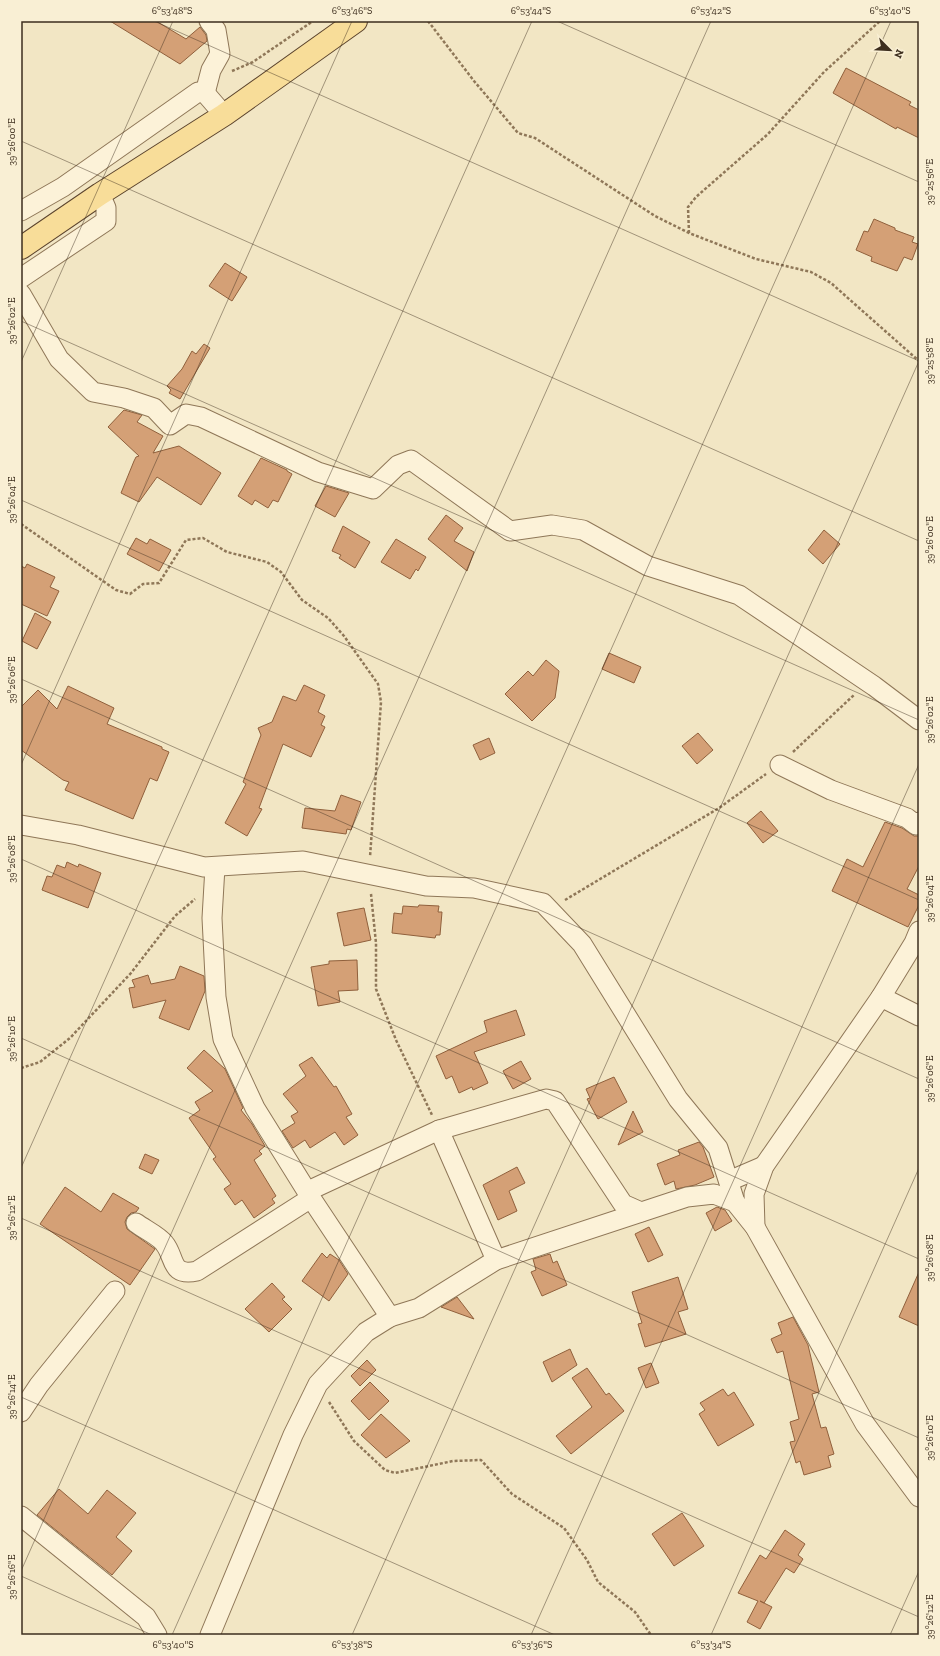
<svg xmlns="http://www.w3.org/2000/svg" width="940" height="1656" viewBox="0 0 940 1656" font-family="'Zilla Slab',serif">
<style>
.building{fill:#d4a076;stroke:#90603c}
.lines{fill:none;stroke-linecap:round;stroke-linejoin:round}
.minor-casing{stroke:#8f7758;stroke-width:21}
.major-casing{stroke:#5c442d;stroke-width:24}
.path{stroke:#8f7758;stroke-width:2.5;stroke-dasharray:3 2;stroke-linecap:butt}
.minor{stroke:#fcf2d8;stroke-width:19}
.major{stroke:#f8dd99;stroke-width:22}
.ticks{fill:none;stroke:#3d2e1e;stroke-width:1;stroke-opacity:0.45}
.neatline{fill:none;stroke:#3d2e1e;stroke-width:1.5}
.ticks-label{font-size:10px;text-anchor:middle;fill:#3d2e1e}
</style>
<rect width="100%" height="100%" fill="#f2e6c4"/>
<g class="building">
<path d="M 110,21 L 156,21 L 186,39 L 200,27 L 206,35 L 207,41 L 180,64 Z"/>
<path d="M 846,68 L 911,102 L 909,105 L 919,110 L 919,138 L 897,127 L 896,129 L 833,93 Z"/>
<path d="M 874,219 L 895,228 L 895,230 L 914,237 L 912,242 L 918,244 L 912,260 L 904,257 L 897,271 L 871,261 L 872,257 L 856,250 L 864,231 L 868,232 Z"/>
<path d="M 225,263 L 247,277 L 232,301 L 209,286 Z"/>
<path d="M 204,344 L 210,348 L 180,399 L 169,393 L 171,390 L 167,386 L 182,369 L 192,351 L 196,354 Z"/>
<path d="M 124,410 L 142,415 L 137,422 L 163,436 L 153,453 L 179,446 L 221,473 L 201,505 L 157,477 L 139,502 L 121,493 L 134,461 L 136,457 L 139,456 L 108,427 Z"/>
<path d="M 261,458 L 287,470 L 287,471 L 292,474 L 278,502 L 273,500 L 268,508 L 255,500 L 252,505 L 238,496 Z"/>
<path d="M 326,486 L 349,493 L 335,517 L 315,506 Z"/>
<path d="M 446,515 L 463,528 L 454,541 L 474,552 L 467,571 L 428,539 Z"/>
<path d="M 343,526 L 370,542 L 355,568 L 339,558 L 341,555 L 332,551 Z"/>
<path d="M 824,530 L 840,544 L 823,564 L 808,550 Z"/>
<path d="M 136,538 L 147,544 L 150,539 L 171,550 L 159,571 L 127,554 Z"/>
<path d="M 396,539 L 426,557 L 418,571 L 416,569 L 410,579 L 381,562 Z"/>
<path d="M 27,564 L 55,577 L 50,587 L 59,591 L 47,616 L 21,604 L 21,566 L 25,568 Z"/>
<path d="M 35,613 L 51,622 L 37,649 L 22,641 Z"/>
<path d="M 609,653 L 641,667 L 634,683 L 602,669 Z"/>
<path d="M 546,660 L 559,671 L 555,698 L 532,721 L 505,694 L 528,671 L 533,676 Z"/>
<path d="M 304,685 L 325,695 L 318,712 L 325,716 L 321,725 L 325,727 L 311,757 L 283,744 L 259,808 L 262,809 L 247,836 L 225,823 L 246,784 L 243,782 L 261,735 L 258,728 L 272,722 L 283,696 L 296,701 Z"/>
<path d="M 68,686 L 114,708 L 107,724 L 162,747 L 162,749 L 169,752 L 157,781 L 150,778 L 133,819 L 65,790 L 69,782 L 63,780 L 21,750 L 21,707 L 38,690 L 57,709 Z"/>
<path d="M 698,733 L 713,750 L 697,764 L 682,746 Z"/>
<path d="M 489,738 L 495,753 L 480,760 L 473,745 Z"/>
<path d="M 341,795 L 361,802 L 351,830 L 347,829 L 346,834 L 302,828 L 305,808 L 335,811 Z"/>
<path d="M 761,811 L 778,831 L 763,843 L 747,823 Z"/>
<path d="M 885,822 L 902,828 L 914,836 L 919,836 L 919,866 L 907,889 L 919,895 L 919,905 L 908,927 L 832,891 L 847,859 L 863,867 Z"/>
<path d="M 67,862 L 78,867 L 79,864 L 101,873 L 88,908 L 42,890 L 47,876 L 52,877 L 57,865 L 65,868 Z"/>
<path d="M 419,905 L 439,906 L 438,912 L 442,912 L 440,935 L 436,935 L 435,938 L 392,933 L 394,913 L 402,914 L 403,906 L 418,907 Z"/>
<path d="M 364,908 L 371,940 L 344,946 L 337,913 Z"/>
<path d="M 357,960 L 358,990 L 338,991 L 340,1002 L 318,1006 L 311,967 L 329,964 L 329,961 Z"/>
<path d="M 180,966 L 204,976 L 205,991 L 189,1030 L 159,1018 L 166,1000 L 133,1008 L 129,988 L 135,987 L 132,980 L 148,975 L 151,984 L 175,979 Z"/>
<path d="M 516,1010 L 525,1035 L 474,1052 L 488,1083 L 473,1090 L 472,1087 L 459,1093 L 452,1076 L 446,1079 L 436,1056 L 487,1032 L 484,1021 Z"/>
<path d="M 204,1050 L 225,1069 L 243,1108 L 241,1110 L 252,1124 L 265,1146 L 259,1151 L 262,1154 L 254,1160 L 276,1196 L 272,1199 L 275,1203 L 254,1218 L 242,1200 L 235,1205 L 224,1189 L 231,1184 L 213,1159 L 216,1157 L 189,1118 L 200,1110 L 195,1102 L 213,1091 L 187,1068 Z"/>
<path d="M 312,1057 L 334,1087 L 336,1086 L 352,1114 L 346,1117 L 358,1135 L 344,1145 L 335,1132 L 310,1148 L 305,1140 L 293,1148 L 282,1131 L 295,1123 L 291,1116 L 298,1112 L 283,1094 L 306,1076 L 299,1065 Z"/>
<path d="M 521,1061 L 531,1079 L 513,1089 L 503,1071 Z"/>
<path d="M 614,1077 L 627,1102 L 598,1119 L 587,1099 L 590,1098 L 586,1089 Z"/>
<path d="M 633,1111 L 643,1132 L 618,1145 Z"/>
<path d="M 699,1142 L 703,1147 L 714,1177 L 695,1185 L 676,1189 L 674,1181 L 665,1185 L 657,1164 L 680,1155 L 678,1150 Z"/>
<path d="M 145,1154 L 159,1160 L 152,1174 L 139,1168 Z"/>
<path d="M 517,1167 L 525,1183 L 509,1191 L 517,1211 L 498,1220 L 483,1185 Z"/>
<path d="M 65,1187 L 101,1212 L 113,1193 L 139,1208 L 136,1212 L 131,1213 L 127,1217 L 125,1222 L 127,1229 L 155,1249 L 130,1285 L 40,1224 Z"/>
<path d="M 717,1207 L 725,1210 L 732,1221 L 715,1231 L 706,1213 Z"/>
<path d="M 649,1227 L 663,1255 L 648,1262 L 635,1234 Z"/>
<path d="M 322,1253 L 327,1258 L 330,1254 L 339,1260 L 348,1274 L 329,1301 L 302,1281 Z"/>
<path d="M 550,1254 L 553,1263 L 557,1261 L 567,1285 L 542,1296 L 531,1272 L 536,1270 L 533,1259 Z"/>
<path d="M 919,1272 L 919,1326 L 899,1317 Z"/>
<path d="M 678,1277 L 688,1309 L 678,1312 L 686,1334 L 645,1347 L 638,1324 L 642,1323 L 632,1292 Z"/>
<path d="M 272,1283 L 285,1297 L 282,1299 L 292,1309 L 269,1332 L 245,1309 Z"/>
<path d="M 457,1297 L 474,1319 L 441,1307 Z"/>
<path d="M 793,1317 L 808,1345 L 819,1392 L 812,1394 L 821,1428 L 826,1427 L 834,1454 L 828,1456 L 831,1467 L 804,1475 L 800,1461 L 796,1463 L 790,1442 L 795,1441 L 790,1422 L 799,1419 L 783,1351 L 777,1353 L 771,1339 L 782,1334 L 778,1323 Z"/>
<path d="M 570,1349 L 577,1365 L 552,1382 L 543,1362 Z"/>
<path d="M 367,1360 L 376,1370 L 360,1386 L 351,1376 Z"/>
<path d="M 651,1363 L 659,1383 L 646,1388 L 638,1368 Z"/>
<path d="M 587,1368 L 606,1395 L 609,1393 L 624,1411 L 571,1454 L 556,1436 L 592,1407 L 572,1378 Z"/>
<path d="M 370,1382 L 389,1401 L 369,1420 L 351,1401 Z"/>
<path d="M 723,1389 L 728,1396 L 734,1392 L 754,1425 L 718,1446 L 699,1414 L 705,1410 L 700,1403 Z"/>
<path d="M 381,1414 L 410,1441 L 386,1458 L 361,1435 Z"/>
<path d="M 59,1489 L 88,1514 L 107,1490 L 136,1513 L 116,1537 L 132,1551 L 112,1575 L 37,1515 Z"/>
<path d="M 682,1513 L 704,1546 L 674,1566 L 652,1534 Z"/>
<path d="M 785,1530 L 805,1544 L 798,1555 L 803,1559 L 794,1573 L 786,1568 L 764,1603 L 760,1601 L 772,1607 L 760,1629 L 747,1622 L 758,1601 L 738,1593 L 760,1555 L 766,1559 Z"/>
</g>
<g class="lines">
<g class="minor-casing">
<g id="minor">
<path d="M 205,93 L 211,70 L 220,54 L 216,30 L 209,21"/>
<path d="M 21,211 L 63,187 L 198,92 L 205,93 L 224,115"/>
<path d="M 21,278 L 106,221 L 106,208 L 100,194"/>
<path d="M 21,294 L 59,359 L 93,392 L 124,398 L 154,408 L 170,425 L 186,414 L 201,417 L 318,472 L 373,489 L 398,465 L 411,460 L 510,531 L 552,525 L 583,530 L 648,566 L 739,595 L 874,686 L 919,720"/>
<path d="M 780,765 L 831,790 L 907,818 L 916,825 L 919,822"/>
<path d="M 21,825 L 78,835 L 204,867 L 303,861 L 426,886 L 474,888 L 543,903 L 582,944 L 678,1099 L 718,1148 L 735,1202"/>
<path d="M 215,867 L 212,918 L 216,997 L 223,1039 L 255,1108 L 311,1198 L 390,1317"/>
<path d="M 881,997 L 919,1016"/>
<path d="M 439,1130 L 496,1260"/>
<path d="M 729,1181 L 764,1166"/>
<path d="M 308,1191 L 439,1130 L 546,1099 L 555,1101 L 623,1204 L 641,1212"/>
<path d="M 136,1223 C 144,1229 159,1236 164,1243 C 176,1257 169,1277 197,1271 L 311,1198"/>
<path d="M 755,1227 L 754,1194 L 764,1166 L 881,997 L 914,943 L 919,931"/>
<path d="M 21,1412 L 39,1385 L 115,1291"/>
<path d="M 21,1516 L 146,1617 L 157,1635"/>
<path d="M 210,1635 L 293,1435 L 318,1384 L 366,1332 L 390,1317 L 419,1308 L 496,1260 L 687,1197 L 714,1194 L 735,1202 L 755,1227 L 865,1424 L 919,1497"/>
</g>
</g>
<g class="major-casing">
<path id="major" d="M 21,248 L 100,194 L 224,115 L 356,21"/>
</g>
<g class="path">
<path d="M 428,21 L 474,81 L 518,133 L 535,138 L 655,216 L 689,233 L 756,259 L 811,272 L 831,283 L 919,361"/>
<path d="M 232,71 L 253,62 L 313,21"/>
<path d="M 689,233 L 688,207 L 696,197 L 768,134 L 824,72 L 880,21"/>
<path d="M 21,524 L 116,590 L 130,594 L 143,584 L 159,583 L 186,540 L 203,538 L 227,552 L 267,562 L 281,572 L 302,600 L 328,618 L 344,636 L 378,684 L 381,702 L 370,857"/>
<path d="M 793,752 L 855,694"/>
<path d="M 371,894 L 376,943 L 376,989 L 396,1040 L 432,1115"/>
<path d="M 565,900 L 719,808 L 766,774"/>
<path d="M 21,1068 L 40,1062 L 70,1038 L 131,973 L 175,916 L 195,899"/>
<path d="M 329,1402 L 354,1441 L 385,1470 L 395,1473 L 453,1461 L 481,1460 L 512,1494 L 564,1528 L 587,1560 L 598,1582 L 635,1612 L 651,1635"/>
</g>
<use href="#minor" class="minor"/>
<use href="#major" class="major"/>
</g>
<path class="ticks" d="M 154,21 L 919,361M 557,21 L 919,182M 21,141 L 919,541M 21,321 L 919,720M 21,362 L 173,21M 21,500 L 919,900M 21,679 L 919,1079M 21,765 L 352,21M 21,859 L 919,1259M 21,1038 L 919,1438M 21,1168 L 532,21M 21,1218 L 919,1617M 21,1397 L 555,1635M 21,1571 L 711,21M 21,1576 L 152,1635M 172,1635 L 891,21M 352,1635 L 919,361M 531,1635 L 919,764M 711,1635 L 919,1168M 890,1635 L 919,1571"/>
<rect width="940" height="1656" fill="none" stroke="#f9efd4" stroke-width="44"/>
<g transform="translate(890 50) rotate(114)" stroke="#f9efd4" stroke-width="3" paint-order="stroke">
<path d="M0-3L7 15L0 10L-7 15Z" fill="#3d2e1e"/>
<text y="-6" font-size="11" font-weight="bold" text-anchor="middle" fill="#3d2e1e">N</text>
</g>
<rect x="22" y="22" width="896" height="1612" class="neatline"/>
<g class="ticks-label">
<text x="172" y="14">6°53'48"S</text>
<text x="352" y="14">6°53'46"S</text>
<text x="531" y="14">6°53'44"S</text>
<text x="711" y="14">6°53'42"S</text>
<text x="890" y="14">6°53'40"S</text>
<text transform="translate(11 142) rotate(-90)" y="4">39°26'00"E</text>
<text transform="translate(929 182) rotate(-90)" y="4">39°25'56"E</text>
<text transform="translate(11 321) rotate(-90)" y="4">39°26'02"E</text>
<text transform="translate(929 361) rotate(-90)" y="4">39°25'58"E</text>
<text transform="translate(11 500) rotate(-90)" y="4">39°26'04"E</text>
<text transform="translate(929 540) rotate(-90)" y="4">39°26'00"E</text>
<text transform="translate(11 680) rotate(-90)" y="4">39°26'06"E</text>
<text transform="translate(929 720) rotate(-90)" y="4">39°26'02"E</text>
<text transform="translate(11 859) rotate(-90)" y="4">39°26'08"E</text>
<text transform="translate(929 899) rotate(-90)" y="4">39°26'04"E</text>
<text transform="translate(11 1039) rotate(-90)" y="4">39°26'10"E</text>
<text transform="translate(929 1079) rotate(-90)" y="4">39°26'06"E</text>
<text transform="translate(11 1218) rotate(-90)" y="4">39°26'12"E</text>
<text transform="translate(929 1258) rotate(-90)" y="4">39°26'08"E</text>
<text transform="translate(11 1397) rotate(-90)" y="4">39°26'14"E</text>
<text transform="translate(929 1438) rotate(-90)" y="4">39°26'10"E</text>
<text transform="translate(11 1577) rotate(-90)" y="4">39°26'16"E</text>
<text transform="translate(929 1617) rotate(-90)" y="4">39°26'12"E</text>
<text x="173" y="1648">6°53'40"S</text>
<text x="352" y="1648">6°53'38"S</text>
<text x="532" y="1648">6°53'36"S</text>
<text x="711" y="1648">6°53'34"S</text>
</g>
</svg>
